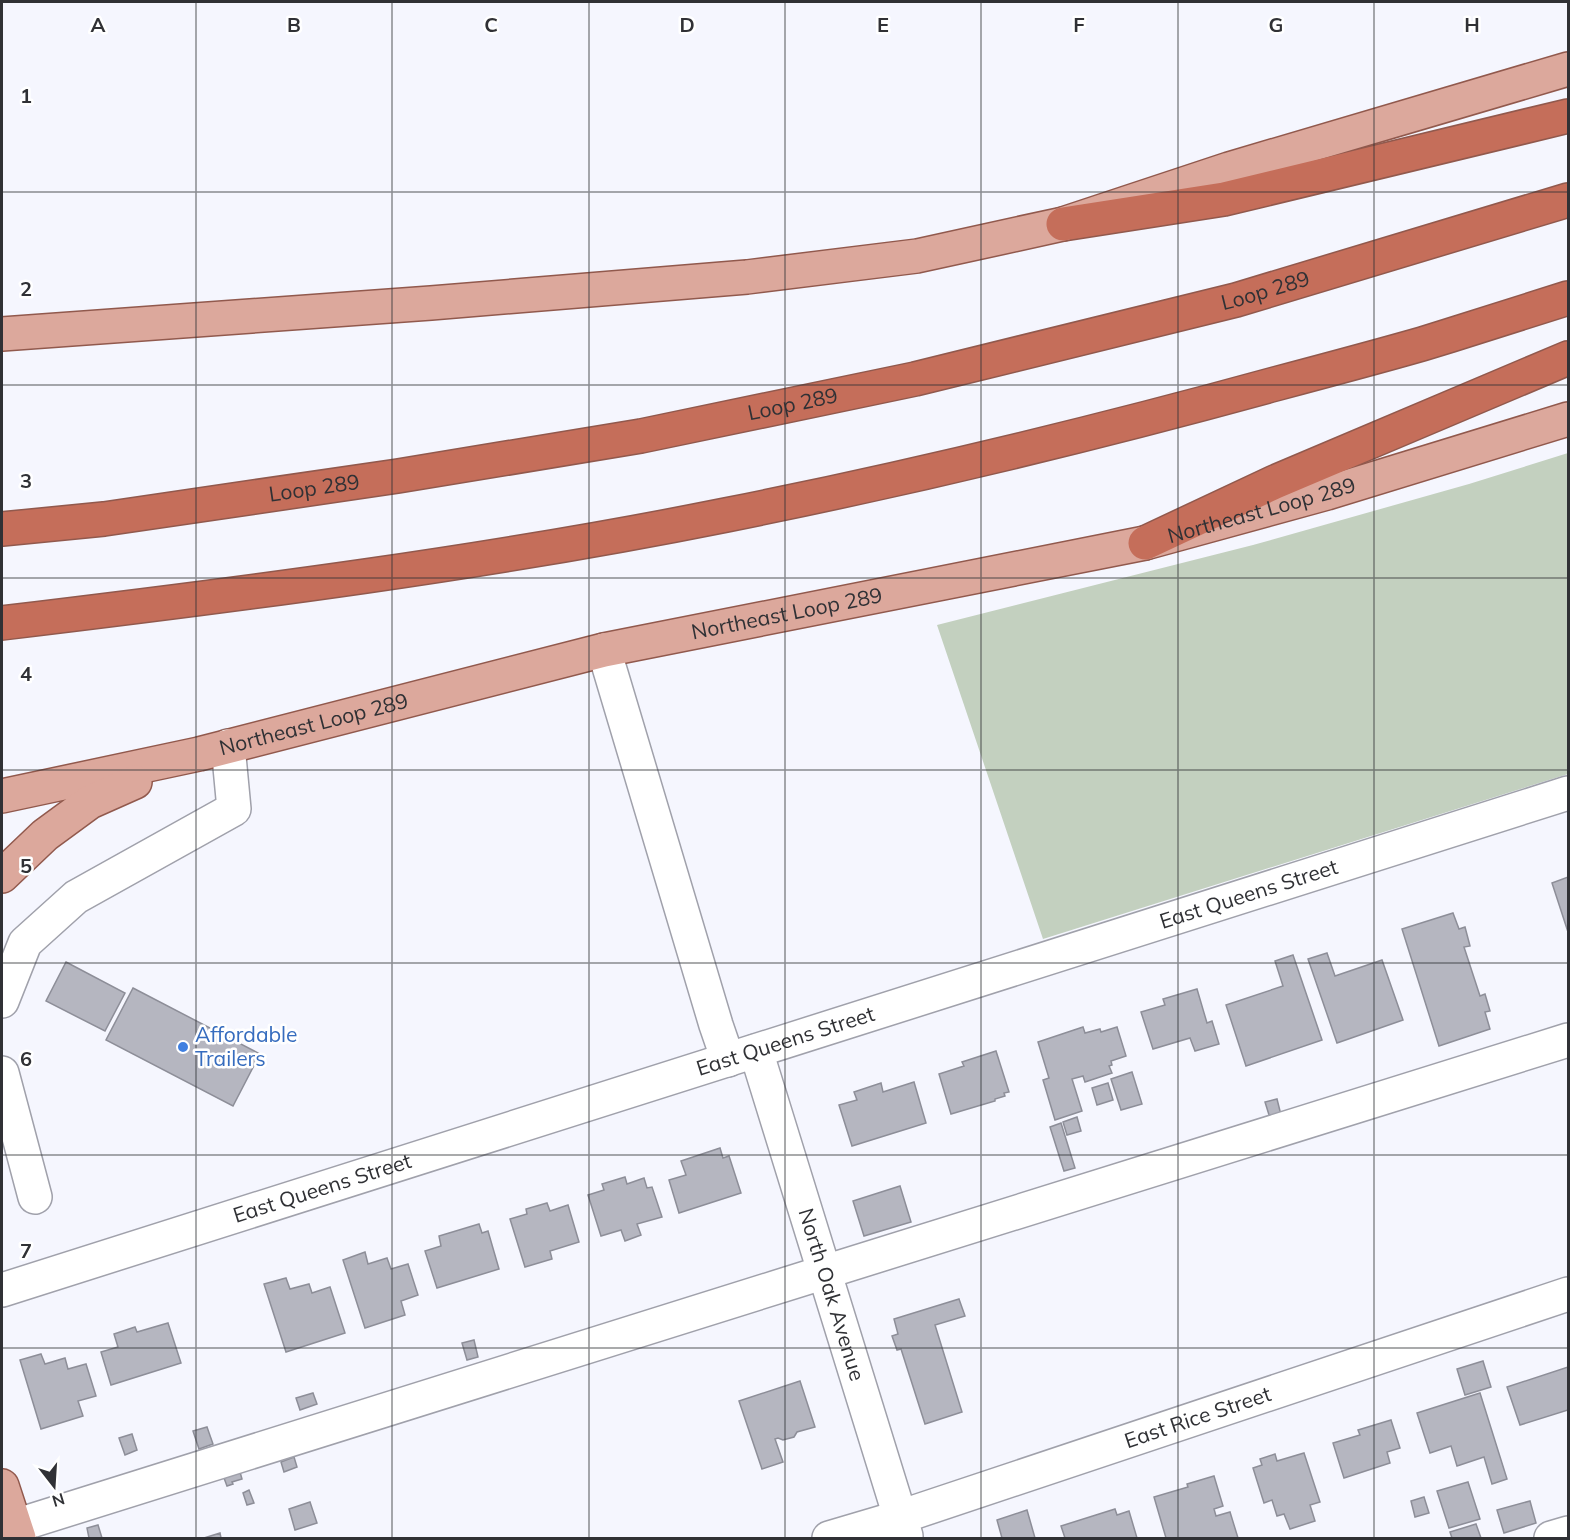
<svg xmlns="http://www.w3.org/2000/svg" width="1570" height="1540" viewBox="0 0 1570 1540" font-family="Mulish,sans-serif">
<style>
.green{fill:#c3d0bf}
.building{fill:#b5b6c0;stroke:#8d8e98;stroke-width:1.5}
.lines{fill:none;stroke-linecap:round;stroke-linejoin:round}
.minor-casing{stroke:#a0a1ab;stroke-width:36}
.major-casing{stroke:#91594d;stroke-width:36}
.highway-casing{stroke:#91594d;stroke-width:36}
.minor{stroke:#fff;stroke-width:33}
.major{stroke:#dca89c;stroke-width:33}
.highway{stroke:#c56e5a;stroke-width:33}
.grid{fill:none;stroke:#303135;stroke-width:1.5;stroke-opacity:0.55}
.shop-dot{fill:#3f7fe0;stroke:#fff;stroke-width:2}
.labels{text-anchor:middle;stroke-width:5;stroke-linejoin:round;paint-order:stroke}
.street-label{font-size:21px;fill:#303135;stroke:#fff}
.shop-label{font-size:21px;fill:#366cbe;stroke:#fff;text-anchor:start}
.grid-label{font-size:20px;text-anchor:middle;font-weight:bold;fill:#303135;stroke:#fff;stroke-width:5;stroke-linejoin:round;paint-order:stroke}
</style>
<rect width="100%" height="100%" fill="#f5f6fe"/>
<path class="green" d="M 1568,453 L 1568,774 L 1043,939 L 937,625 L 1253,545 L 1469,484 Z"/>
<g class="building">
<path d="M 1568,877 L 1568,932 L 1552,883 Z"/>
<path d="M 1453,913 L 1459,929 L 1465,927 L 1470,946 L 1464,947 L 1480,996 L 1485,994 L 1490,1011 L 1485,1012 L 1490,1029 L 1439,1046 L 1402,929 Z"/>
<path d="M 1327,953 L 1335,976 L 1382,960 L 1403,1020 L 1337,1043 L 1308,959 Z"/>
<path d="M 1293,955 L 1322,1040 L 1246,1066 L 1226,1005 L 1283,986 L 1275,961 Z"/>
<path d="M 66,962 L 125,993 L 105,1031 L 46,1001 Z"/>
<path d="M 133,988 L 260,1054 L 233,1106 L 106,1040 Z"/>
<path d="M 1197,989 L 1207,1023 L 1212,1021 L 1219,1044 L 1195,1051 L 1190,1038 L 1153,1049 L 1141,1012 L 1165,1005 L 1163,999 Z"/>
<path d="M 1083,1027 L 1085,1033 L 1100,1029 L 1101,1032 L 1117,1027 L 1126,1056 L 1111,1061 L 1112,1065 L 1109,1066 L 1112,1073 L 1085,1082 L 1083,1076 L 1072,1079 L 1082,1111 L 1055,1120 L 1043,1080 L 1049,1078 L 1038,1042 Z"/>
<path d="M 996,1051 L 1009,1092 L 1004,1093 L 1005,1096 L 995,1099 L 995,1101 L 951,1114 L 939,1074 L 964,1066 L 962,1062 Z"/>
<path d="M 1132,1072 L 1142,1104 L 1121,1110 L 1111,1079 Z"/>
<path d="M 914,1082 L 926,1123 L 852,1146 L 839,1105 L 857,1100 L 854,1092 L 881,1083 L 883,1092 Z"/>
<path d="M 1108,1083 L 1113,1100 L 1097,1105 L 1092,1088 Z"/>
<path d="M 1277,1099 L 1281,1115 L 1270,1118 L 1265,1102 Z"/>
<path d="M 1077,1117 L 1081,1131 L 1067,1135 L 1063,1122 Z"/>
<path d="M 1061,1123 L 1075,1168 L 1064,1171 L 1050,1127 Z"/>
<path d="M 720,1148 L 723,1158 L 729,1156 L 741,1193 L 679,1213 L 669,1180 L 686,1175 L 681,1161 Z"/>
<path d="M 625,1177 L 627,1184 L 644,1178 L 647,1188 L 652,1187 L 662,1217 L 637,1224 L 641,1235 L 625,1241 L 621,1230 L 601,1236 L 588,1195 L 604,1190 L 602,1184 Z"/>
<path d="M 900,1186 L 911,1222 L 864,1236 L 853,1201 Z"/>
<path d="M 547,1203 L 550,1211 L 568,1205 L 579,1242 L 550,1251 L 552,1259 L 525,1267 L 510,1219 L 527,1214 L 526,1209 Z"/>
<path d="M 479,1224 L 482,1233 L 488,1231 L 499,1269 L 437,1288 L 425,1251 L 441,1246 L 439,1236 Z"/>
<path d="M 365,1252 L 368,1264 L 387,1258 L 391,1269 L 408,1264 L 418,1295 L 401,1301 L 405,1315 L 365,1328 L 343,1260 Z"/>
<path d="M 286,1278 L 290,1289 L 309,1284 L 312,1293 L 330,1287 L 345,1333 L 286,1352 L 264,1284 Z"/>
<path d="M 959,1299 L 965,1316 L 935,1325 L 962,1412 L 925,1424 L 901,1349 L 897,1350 L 892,1336 L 898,1334 L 894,1319 Z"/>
<path d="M 168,1323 L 181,1363 L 111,1385 L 101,1352 L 118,1347 L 114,1334 L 135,1327 L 137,1332 Z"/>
<path d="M 474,1340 L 478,1357 L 467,1360 L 462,1343 Z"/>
<path d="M 41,1354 L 45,1364 L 65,1358 L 68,1369 L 86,1364 L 96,1396 L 78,1401 L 83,1416 L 41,1429 L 20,1360 Z"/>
<path d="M 1483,1361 L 1491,1387 L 1465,1395 L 1457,1369 Z"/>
<path d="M 1568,1367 L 1568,1410 L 1520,1425 L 1507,1387 Z"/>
<path d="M 800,1381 L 815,1427 L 797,1432 L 794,1437 L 783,1440 L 778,1438 L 775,1439 L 783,1462 L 762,1469 L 739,1401 Z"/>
<path d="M 313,1393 L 317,1404 L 300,1410 L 296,1398 Z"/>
<path d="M 1480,1393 L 1507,1479 L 1492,1484 L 1484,1457 L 1457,1466 L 1451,1446 L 1430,1453 L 1417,1413 Z"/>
<path d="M 1391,1420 L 1400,1448 L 1387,1452 L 1390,1463 L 1344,1478 L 1333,1443 L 1360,1435 L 1358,1430 Z"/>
<path d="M 207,1427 L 213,1444 L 199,1449 L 193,1431 Z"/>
<path d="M 132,1434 L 137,1450 L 125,1455 L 119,1438 Z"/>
<path d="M 1304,1453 L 1320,1502 L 1310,1505 L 1315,1521 L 1290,1529 L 1284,1514 L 1277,1516 L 1272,1500 L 1264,1503 L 1253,1468 L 1262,1465 L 1260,1459 L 1275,1454 L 1277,1461 Z"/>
<path d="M 294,1457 L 297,1467 L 284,1472 L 281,1462 Z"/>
<path d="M 240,1472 L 242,1479 L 232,1482 L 233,1484 L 227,1486 L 224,1478 Z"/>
<path d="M 1214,1476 L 1223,1506 L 1214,1509 L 1216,1516 L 1230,1512 L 1238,1538 L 1166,1538 L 1154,1497 L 1188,1487 L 1187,1484 Z"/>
<path d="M 1468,1482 L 1480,1519 L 1449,1528 L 1437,1491 Z"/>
<path d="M 249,1490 L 254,1503 L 247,1505 L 243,1493 Z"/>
<path d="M 1424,1497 L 1429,1513 L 1415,1517 L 1411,1501 Z"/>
<path d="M 1530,1501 L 1536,1523 L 1504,1533 L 1497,1510 Z"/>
<path d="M 310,1502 L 317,1523 L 295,1530 L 289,1509 Z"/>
<path d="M 1115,1509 L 1117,1515 L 1129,1511 L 1137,1538 L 1065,1538 L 1061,1526 Z"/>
<path d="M 1027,1510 L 1035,1538 L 1002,1538 L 997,1520 Z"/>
<path d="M 1476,1524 L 1481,1538 L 1452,1538 L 1450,1532 Z"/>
<path d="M 98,1525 L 102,1538 L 89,1538 L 87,1528 Z"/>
<path d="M 220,1533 L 221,1538 L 204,1538 Z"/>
</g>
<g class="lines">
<g class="minor-casing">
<g id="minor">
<path d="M 604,650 L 716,1025 L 728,1060"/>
<path d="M 2,1001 L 25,943 L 76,897 L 234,809 L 228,746"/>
<path id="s1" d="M 756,1051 L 906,1536"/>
<path d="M 2,1073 L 35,1197"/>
<path id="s2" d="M 2,1290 L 1568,793"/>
<path d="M 15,1526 L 825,1272 L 1568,1040"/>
<path id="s3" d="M 829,1538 L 900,1517 L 1568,1294"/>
<path d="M 1551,1538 L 1568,1533"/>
</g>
</g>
<g class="major-casing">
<g id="major">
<path d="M 2,334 L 431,303 L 747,277 L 917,256 L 1063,224 L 1229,169 L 1568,69"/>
<path id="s4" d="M 2,796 L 199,754 L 604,650 L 1145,543 L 1327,493 L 1568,419"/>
<path d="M 2,876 L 45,835 L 90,802 L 135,782"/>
<path d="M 2,1486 L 19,1538"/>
</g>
</g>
<g class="highway-casing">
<g id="highway">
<path d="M 1063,224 L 1224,199 L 1568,116"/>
<path id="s5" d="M 2,529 L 104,519 L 398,476 L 641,436 L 915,379 L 1236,300 L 1568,200"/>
<path d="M 1145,543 L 1275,482 L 1568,358"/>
<path d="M 2,623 C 244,594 487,563 726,515 C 911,478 1093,434 1275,384 C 1324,371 1373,358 1422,344 C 1471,329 1520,313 1568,298"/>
</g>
</g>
<use href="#minor" class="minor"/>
<use href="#major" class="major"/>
<use href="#highway" class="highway"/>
</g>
<path class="grid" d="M 196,2 L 196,1538M 392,2 L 392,1538M 589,2 L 589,1538M 785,2 L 785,1538M 981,2 L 981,1538M 1178,2 L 1178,1538M 1374,2 L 1374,1538M 2,192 L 1568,192M 2,385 L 1568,385M 2,578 L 1568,578M 2,770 L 1568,770M 2,963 L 1568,963M 2,1155 L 1568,1155M 2,1348 L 1568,1348"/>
<circle class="shop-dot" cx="183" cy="1047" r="6"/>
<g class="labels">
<g class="street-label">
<text dy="7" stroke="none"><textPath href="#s5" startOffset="1287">Loop 289</textPath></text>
<text dy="7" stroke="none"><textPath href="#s5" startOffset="801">Loop 289</textPath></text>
<text dy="7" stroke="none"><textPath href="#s5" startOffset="315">Loop 289</textPath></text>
<text dy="7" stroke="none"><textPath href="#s4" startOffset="1292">Northeast Loop 289</textPath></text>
<text dy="7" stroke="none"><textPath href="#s4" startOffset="806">Northeast Loop 289</textPath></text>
<text dy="7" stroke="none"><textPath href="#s4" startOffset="320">Northeast Loop 289</textPath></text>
<text dy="7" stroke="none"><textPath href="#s2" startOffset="1308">East Queens Street</textPath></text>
<text dy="7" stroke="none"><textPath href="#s2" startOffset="822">East Queens Street</textPath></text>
<text dy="7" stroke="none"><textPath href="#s2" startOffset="336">East Queens Street</textPath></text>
<text dy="7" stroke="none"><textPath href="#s1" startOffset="255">North Oak Avenue</textPath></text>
<text dy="7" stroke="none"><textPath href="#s3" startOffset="388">East Rice Street</textPath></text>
</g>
<g class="shop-label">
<text x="195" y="1042">Affordable<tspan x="195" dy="24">Trailers</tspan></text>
</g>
</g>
<g class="grid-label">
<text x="98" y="32">A</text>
<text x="294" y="32">B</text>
<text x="491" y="32">C</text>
<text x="687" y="32">D</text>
<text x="883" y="32">E</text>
<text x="1079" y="32">F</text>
<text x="1276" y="32">G</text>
<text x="1472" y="32">H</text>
<text x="26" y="103">1</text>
<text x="26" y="296">2</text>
<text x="26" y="488">3</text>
<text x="26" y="681">4</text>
<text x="26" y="873">5</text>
<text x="26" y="1066">6</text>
<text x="26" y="1258">7</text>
</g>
<rect width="1570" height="1540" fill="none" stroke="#303135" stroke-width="6"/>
<g transform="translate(54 1486) rotate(163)" stroke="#ffffff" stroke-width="4.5" paint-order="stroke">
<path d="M0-4.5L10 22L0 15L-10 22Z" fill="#303135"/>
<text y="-9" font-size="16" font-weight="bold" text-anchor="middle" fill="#303135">N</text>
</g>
</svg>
